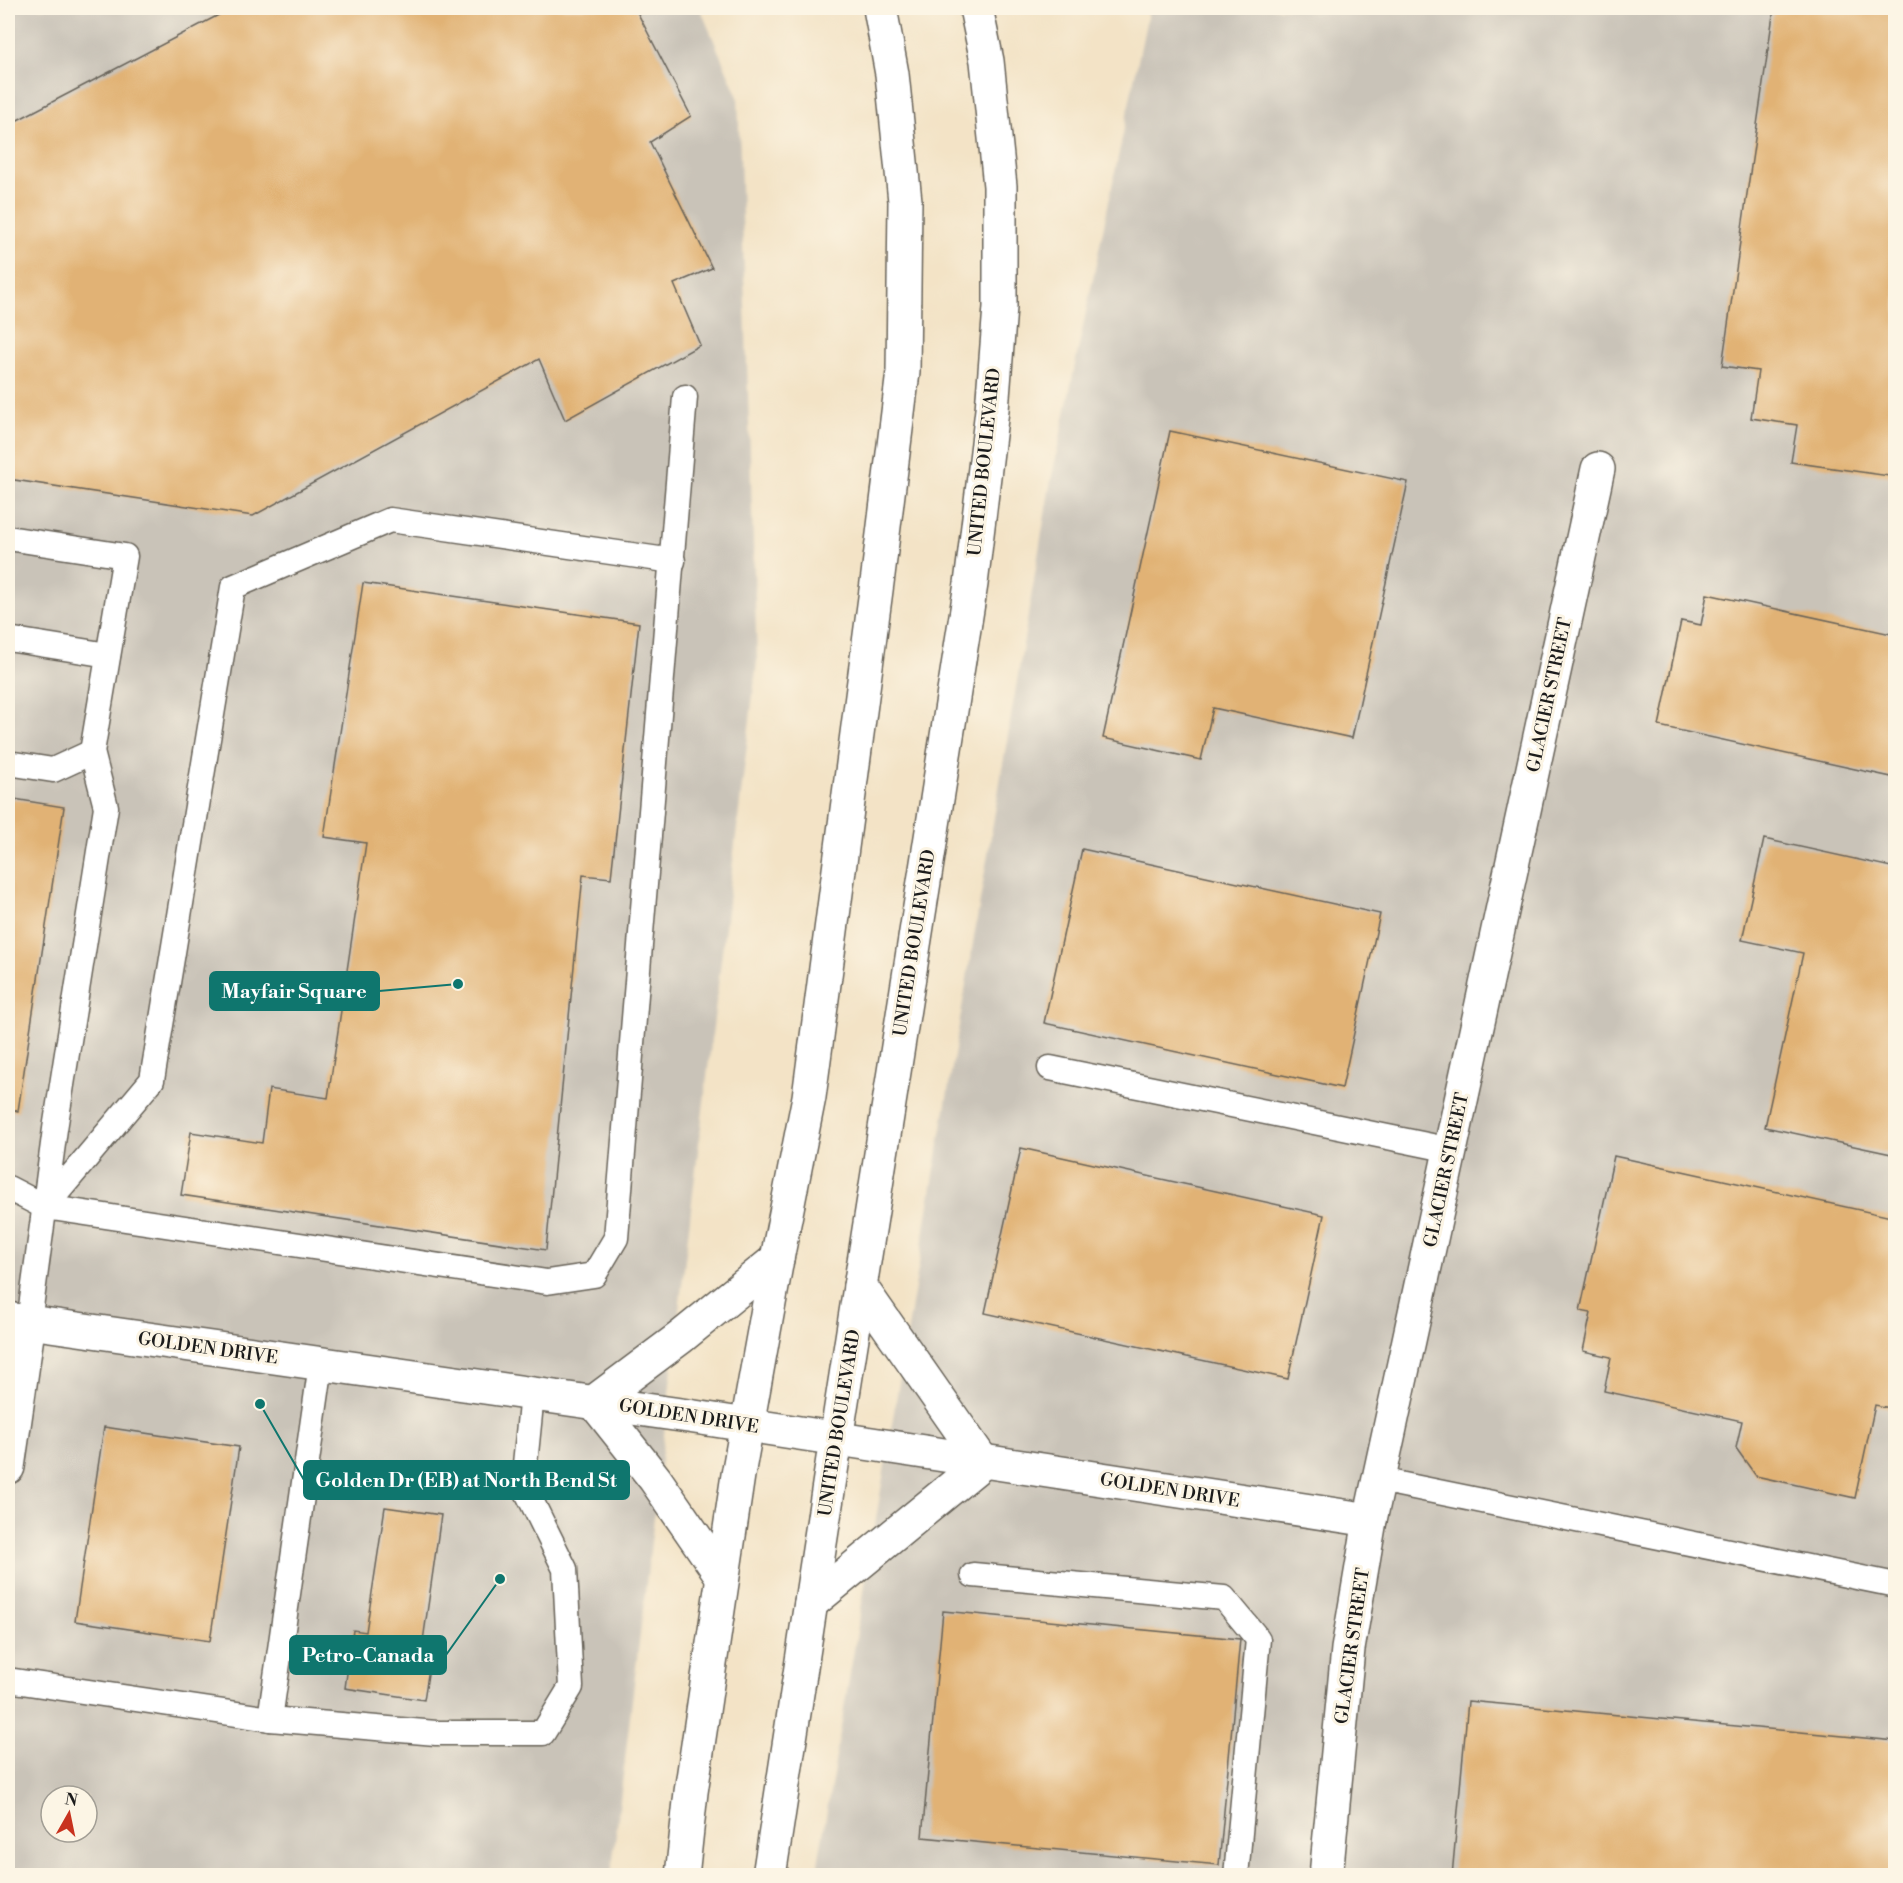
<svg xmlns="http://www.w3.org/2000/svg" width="1903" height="1883" viewBox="0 0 1903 1883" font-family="'Libre Bodoni',serif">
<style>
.industrial{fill:#c9c3b8;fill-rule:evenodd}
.building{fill:#e1b275}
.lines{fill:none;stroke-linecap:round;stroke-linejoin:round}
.lane-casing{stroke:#676258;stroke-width:27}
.street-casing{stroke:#676258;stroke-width:36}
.primary-casing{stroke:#676258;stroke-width:36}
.lane{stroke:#fff;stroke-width:24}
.street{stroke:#fff;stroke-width:33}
.primary{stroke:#fff;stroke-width:33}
.labels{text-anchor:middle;stroke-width:6;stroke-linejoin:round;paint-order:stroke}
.street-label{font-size:18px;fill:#1c1c1c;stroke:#fcf5e5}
.leader{fill:none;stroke:#0f766e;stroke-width:2}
.callout-dot{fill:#0f766e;stroke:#fcf5e5;stroke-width:2}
.callout{fill:#0f766e;stroke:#0f766e;stroke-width:2}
.callout-label{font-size:20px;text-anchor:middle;font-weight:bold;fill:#fff}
</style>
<rect width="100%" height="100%" fill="#fcf5e5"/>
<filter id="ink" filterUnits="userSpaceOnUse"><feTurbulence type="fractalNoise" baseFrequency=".0167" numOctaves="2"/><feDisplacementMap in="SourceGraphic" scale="12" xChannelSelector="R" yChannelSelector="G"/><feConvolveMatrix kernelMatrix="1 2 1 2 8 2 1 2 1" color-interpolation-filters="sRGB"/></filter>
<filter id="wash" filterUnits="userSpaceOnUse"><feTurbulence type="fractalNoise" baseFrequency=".008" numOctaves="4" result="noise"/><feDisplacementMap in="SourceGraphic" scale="24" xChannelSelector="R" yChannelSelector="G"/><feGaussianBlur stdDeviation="1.35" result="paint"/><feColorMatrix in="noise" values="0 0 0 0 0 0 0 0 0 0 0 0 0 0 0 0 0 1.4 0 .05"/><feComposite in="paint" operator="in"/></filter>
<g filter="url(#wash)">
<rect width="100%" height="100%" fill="#f3e3c6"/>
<g class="industrial">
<path d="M 8,8 L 700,8 L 738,97 L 757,661 L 611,1875 L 8,1876 ZM 51,1796 L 87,1796 L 87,1832 L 51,1832 Z"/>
<path d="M 1149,8 L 1895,8 L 1895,1875 L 816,1876 L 1049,491 Z"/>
</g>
<g id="blocks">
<g class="building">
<path d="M 232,8 L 635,8 L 691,116 L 650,142 L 712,268 L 674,284 L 700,345 L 565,420 L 539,359 L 253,516 L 8,479 L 8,125 Z"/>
<path d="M 1774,8 L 1896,8 L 1896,477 L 1791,462 L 1797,425 L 1751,418 L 1758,371 L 1722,366 Z"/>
<path d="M 1170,431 L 1408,482 L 1352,738 L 1213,708 L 1201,760 L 1103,738 Z"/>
<path d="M 363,583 L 639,623 L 611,878 L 583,875 L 546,1250 L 181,1195 L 191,1132 L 262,1143 L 269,1089 L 328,1098 L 366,843 L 324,837 Z"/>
<path d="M 1707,594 L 1896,635 L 1896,778 L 1659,726 L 1681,621 L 1701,625 Z"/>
<path d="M 8,798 L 64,807 L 18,1111 L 8,1110 Z"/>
<path d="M 1764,839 L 1896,868 L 1896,1155 L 1765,1127 L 1803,953 L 1742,940 Z"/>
<path d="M 1082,849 L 1380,914 L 1342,1088 L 1044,1023 Z"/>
<path d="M 1021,1148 L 1324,1215 L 1288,1379 L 985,1313 Z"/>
<path d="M 1614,1156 L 1896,1218 L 1896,1409 L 1875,1405 L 1855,1498 L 1756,1476 L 1736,1448 L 1742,1421 L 1604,1391 L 1611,1357 L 1583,1351 L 1591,1313 L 1580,1311 Z"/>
<path d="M 104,1427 L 239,1447 L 210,1641 L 75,1621 Z"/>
<path d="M 385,1507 L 441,1515 L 423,1641 L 433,1642 L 424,1700 L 345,1688 L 353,1630 L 366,1632 Z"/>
<path d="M 943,1611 L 1240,1639 L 1219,1865 L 922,1837 Z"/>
<path d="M 1468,1701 L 1896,1741 L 1896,1835 L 1892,1876 L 1452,1876 Z"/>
</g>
</g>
</g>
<g filter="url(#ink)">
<use href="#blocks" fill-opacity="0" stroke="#676258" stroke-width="1.5"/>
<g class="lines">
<g class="lane-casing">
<g id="lane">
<path d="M 8,538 L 125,556 L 92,752 L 106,807 L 55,1129 L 29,1322"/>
<path d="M 8,639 L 108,655"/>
<path d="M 8,763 L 53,770 L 92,752"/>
<path d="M 1050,1068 L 1451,1150"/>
<path d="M 8,1188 L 45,1207 L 547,1282 L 594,1275 L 616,1238 L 685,397"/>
<path d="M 45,1207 L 152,1080 L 233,587 L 390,520 L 673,561"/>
<path d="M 1379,1480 L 1896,1585"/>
<path d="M 973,1575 L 1224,1598 L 1258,1639 L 1236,1876"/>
<path d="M 8,1680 L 270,1719 L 436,1733 L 543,1733 L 571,1687 L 565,1569 L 523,1484 L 532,1394"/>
<path d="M 270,1719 L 321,1364"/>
</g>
</g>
<g class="street-casing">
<g id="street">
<path d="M 8,1319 L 688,1416 L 1370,1520"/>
<path d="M 8,1467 L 29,1322"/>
<path d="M 1326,1876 L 1348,1649 L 1370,1520 L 1598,469"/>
</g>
</g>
<g class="primary-casing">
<g id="primary">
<path d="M 722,1576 L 655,1479 L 594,1402 L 681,1337 L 777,1259"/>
<path d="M 811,1603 L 983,1462 L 860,1286"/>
<path d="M 682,1876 L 691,1792 L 738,1475 L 777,1259 L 809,1097 L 878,575 L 903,372 L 905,201 L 892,74 L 880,8"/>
<path d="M 769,1876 L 836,1439 L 971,584 L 992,410 L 1000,307 L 1000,186 L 987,61 L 976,8"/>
</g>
</g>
<use href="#lane" class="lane"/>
<use href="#street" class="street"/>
<use href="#primary" class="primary"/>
</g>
</g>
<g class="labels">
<g class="street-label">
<text transform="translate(984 462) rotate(-84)" y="6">UNITED BOULEVARD</text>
<text transform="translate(1549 695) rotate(-78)" y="6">GLACIER STREET</text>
<text transform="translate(914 943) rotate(-81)" y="6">UNITED BOULEVARD</text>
<text transform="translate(1446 1170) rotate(-78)" y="6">GLACIER STREET</text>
<text transform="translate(208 1348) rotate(8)" y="6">GOLDEN DRIVE</text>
<text transform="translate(689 1416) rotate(9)" y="6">GOLDEN DRIVE</text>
<text transform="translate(839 1423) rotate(-81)" y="6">UNITED BOULEVARD</text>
<text transform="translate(1170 1490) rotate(9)" y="6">GOLDEN DRIVE</text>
<text transform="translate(1352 1646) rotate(-82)" y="6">GLACIER STREET</text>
</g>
</g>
<path class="leader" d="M458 984L379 991M260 1404L304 1480M500 1579L446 1655"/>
<g class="callout-dot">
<circle cx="458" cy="984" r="6"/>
<circle cx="260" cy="1404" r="6"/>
<circle cx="500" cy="1579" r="6"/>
</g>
<g class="callout">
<rect x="210" y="972" width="169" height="38" rx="6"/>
<rect x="304" y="1461" width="325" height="38" rx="6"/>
<rect x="290" y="1636" width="156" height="38" rx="6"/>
</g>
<g class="callout-label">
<text x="294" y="998">Mayfair Square</text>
<text x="466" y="1487">Golden Dr (EB) at North Bend St</text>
<text x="368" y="1662">Petro-Canada</text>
</g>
<rect width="1903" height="1883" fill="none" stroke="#fcf5e5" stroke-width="30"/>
<g transform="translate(69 1814) rotate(9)"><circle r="28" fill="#fcf5e5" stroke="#a29e95" stroke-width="1.5"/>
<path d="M0-4.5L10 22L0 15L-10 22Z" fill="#c8321e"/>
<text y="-9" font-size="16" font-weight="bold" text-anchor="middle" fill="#1c1c1c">N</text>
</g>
</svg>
